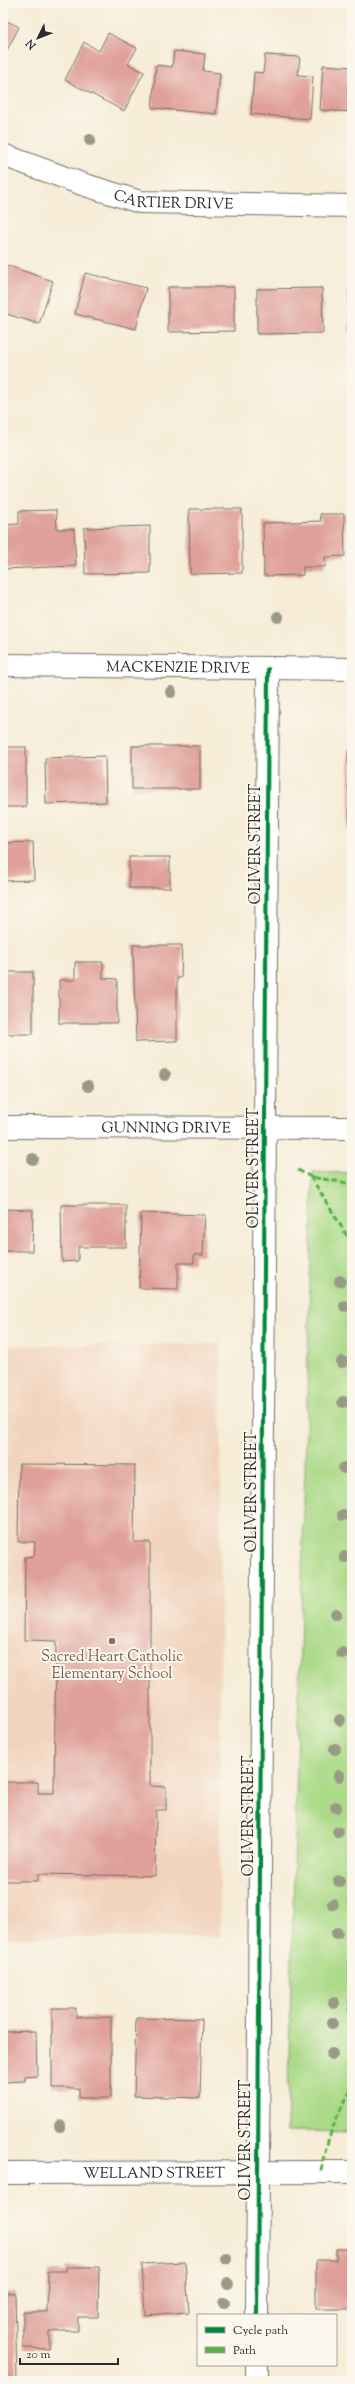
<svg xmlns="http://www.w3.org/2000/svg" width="355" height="2384" viewBox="0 0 355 2384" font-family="'Sorts Mill Goudy',serif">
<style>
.built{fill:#f2d4be}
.green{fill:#abda88;stroke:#6b825a}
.building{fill:#dfa099}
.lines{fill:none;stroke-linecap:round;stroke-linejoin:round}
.street-casing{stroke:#726f67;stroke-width:24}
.street{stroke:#fff;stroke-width:22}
.quiet{stroke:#56b246;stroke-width:3;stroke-dasharray:6 3;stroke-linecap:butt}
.cycleway-casing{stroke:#fbf7ec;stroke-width:6}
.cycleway{stroke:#00873e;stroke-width:4}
.tree{fill:#989a85}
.education-dot{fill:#8d6e63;stroke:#fbf7ec;stroke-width:1.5}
.labels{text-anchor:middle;stroke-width:4;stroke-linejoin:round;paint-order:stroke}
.street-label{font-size:15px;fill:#2b2b2b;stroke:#fbf7ec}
.education-label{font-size:15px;fill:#785e54;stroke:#fbf7ec}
</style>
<rect width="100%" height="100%" fill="#fbf7ec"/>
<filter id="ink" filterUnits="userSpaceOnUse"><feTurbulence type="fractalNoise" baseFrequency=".025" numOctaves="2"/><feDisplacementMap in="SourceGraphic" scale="8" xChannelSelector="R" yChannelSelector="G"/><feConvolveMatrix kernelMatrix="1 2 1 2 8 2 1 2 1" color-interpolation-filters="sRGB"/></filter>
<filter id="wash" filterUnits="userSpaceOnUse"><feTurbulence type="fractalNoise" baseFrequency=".012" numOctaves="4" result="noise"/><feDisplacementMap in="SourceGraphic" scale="16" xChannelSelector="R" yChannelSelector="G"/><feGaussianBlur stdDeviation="0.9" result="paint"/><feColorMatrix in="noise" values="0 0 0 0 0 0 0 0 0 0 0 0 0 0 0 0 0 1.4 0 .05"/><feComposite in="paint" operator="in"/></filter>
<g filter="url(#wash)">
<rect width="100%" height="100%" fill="#f6ecd7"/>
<path class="built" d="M 221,1344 L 220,1937 L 3,1938 L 3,1346 Z"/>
<path class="green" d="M 313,1172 L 352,1173 L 352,2132 L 287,2131 Z"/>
<g id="blocks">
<g class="building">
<path d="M 3,19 L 19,27 L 3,58 Z"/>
<path d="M 108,33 L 137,48 L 128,64 L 144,72 L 124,111 L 65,80 L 84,42 L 99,51 Z"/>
<path d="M 174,51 L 205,54 L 203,71 L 220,73 L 216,114 L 152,108 L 156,65 L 172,67 Z"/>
<path d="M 265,55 L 300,57 L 298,75 L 313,76 L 310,119 L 251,114 L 254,72 L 263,73 Z"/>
<path d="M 323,65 L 352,67 L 352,112 L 320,110 Z"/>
<path d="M 3,264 L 53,281 L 39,324 L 3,313 Z"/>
<path d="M 85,273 L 146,288 L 136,329 L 75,314 Z"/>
<path d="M 168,287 L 234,287 L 234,331 L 168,332 Z"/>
<path d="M 322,288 L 323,333 L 257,334 L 257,289 Z"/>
<rect x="349" y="289" width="3" height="43"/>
<path d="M 189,509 L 242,509 L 242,573 L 190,574 Z"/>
<path d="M 56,510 L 57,529 L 74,529 L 76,566 L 3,569 L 3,525 L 19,524 L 19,511 Z"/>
<path d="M 320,514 L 344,514 L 345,556 L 325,557 L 325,567 L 303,567 L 303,575 L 264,576 L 263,523 L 321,521 Z"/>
<path d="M 150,526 L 150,573 L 85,574 L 84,528 Z"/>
<rect x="132" y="746" width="68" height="43"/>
<rect x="3" y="747" width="23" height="60"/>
<path d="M 348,751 L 352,751 L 352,836 L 350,836 Z"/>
<path d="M 105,756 L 106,802 L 46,804 L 45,758 Z"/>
<path d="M 33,842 L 34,880 L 3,881 L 3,843 Z"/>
<rect x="129" y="857" width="41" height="31"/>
<path d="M 133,945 L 182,945 L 181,978 L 177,978 L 177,1041 L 136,1042 Z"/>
<path d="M 75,962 L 103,962 L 103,978 L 117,979 L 117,1023 L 59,1023 L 59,980 L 75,980 Z"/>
<rect x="3" y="972" width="30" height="62"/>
<path d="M 61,1205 L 126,1205 L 126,1247 L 78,1247 L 78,1261 L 62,1262 Z"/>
<path d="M 3,1209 L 33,1210 L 32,1251 L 3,1251 Z"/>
<path d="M 141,1213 L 205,1215 L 203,1255 L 194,1255 L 194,1263 L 178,1263 L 178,1289 L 139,1288 Z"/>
<path d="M 19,1464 L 135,1465 L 134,1542 L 150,1542 L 150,1786 L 166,1787 L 166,1810 L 156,1810 L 155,1876 L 38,1874 L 38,1881 L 3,1881 L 3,1782 L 38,1782 L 38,1793 L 54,1793 L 56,1641 L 24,1640 L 25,1557 L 34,1556 L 35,1542 L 18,1542 Z"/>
<path d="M 52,2008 L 76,2008 L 76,2017 L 111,2017 L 111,2098 L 79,2098 L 79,2088 L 52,2088 Z"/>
<path d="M 136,2018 L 202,2019 L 200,2098 L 134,2096 Z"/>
<path d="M 36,2031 L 37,2076 L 25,2077 L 25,2081 L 3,2082 L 3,2032 Z"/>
<path d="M 336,2249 L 352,2249 L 352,2309 L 316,2309 L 316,2260 L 336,2260 Z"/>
<path d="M 185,2262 L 189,2312 L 145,2315 L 142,2264 Z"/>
<path d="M 66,2267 L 99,2267 L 98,2317 L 78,2317 L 78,2331 L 49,2331 L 49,2349 L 23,2348 L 23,2312 L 47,2312 L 48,2271 L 66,2271 Z"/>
<path d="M 3,2293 L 15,2293 L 17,2381 L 3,2381 Z"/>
</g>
</g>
</g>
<g filter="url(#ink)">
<use href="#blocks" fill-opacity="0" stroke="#726f67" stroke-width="1"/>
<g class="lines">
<g class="street-casing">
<g id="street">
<path id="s1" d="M 3,155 L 82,184 L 140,202 L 352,206"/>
<path id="s2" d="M 3,665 L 352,669"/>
<path id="s3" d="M 3,1127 L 352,1128"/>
<path id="s4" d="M 3,2173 L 352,2172"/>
<path d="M 257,2315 L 268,669"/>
<path d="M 257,2365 L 257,2381"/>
</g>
</g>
<use href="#street" class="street"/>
<g class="quiet">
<path d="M 298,1170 L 311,1177 L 352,1184"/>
<path d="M 311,1177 L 352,1244"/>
<path d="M 352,1692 L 349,2056 L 352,2072"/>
<path d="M 321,2171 C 326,2140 336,2116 352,2088"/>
</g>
<g class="cycleway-casing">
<path id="cycleway" d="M 257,2315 L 268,669"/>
</g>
<use href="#cycleway" class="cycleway"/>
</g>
<g class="tree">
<circle cx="90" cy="140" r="6"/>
<circle cx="278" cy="617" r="6"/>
<circle cx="171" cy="692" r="6"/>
<circle cx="165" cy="1075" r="6"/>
<circle cx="88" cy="1086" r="6"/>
<circle cx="33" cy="1159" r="6"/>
<circle cx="340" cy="1281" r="6"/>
<circle cx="345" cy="1306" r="6"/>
<circle cx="342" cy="1362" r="6"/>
<circle cx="343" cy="1402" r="6"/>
<circle cx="344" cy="1468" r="6"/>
<circle cx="343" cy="1515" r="6"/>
<circle cx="345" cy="1557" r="6"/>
<circle cx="336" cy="1614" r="6"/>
<circle cx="342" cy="1653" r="6"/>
<circle cx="340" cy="1720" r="6"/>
<circle cx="335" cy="1749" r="6"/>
<circle cx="339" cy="1776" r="6"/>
<circle cx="336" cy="1807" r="6"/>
<circle cx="338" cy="1832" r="6"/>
<circle cx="339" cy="1881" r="6"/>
<circle cx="333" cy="1904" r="6"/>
<circle cx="337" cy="1933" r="6"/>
<circle cx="334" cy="2003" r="6"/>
<circle cx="332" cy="2023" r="6"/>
<circle cx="332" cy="2054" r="6"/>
<circle cx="60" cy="2126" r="6"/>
<circle cx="226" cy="2258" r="6"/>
<circle cx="228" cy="2284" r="6"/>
<circle cx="224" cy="2303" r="6"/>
</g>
</g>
<circle class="education-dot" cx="112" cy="1641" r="4"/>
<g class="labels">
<g class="street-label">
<text dy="5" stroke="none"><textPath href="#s1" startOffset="178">CARTIER DRIVE</textPath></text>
<text dy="5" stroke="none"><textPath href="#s2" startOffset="175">MACKENZIE DRIVE</textPath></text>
<text transform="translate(255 844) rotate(-90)" y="5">OLIVER STREET</text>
<text dy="5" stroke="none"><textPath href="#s3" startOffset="163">GUNNING DRIVE</textPath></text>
<text transform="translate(253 1168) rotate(-90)" y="5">OLIVER STREET</text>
<text transform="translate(251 1492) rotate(-90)" y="5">OLIVER STREET</text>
<text transform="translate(248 1816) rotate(-90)" y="5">OLIVER STREET</text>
<text transform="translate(245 2140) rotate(-90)" y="5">OLIVER STREET</text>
<text dy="5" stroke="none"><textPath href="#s4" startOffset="151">WELLAND STREET</textPath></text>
</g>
<g class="education-label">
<text x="112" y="1661">Sacred Heart Catholic<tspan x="112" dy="17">Elementary School</tspan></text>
</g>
</g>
<rect width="355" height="2384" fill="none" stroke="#fbf7ec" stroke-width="16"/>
<rect x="197" y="2314" width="140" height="52" fill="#fbf7ec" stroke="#a8a59f"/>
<rect x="205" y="2327" width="20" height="6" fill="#00873e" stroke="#a8a59f"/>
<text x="233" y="2334" font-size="12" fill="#2b2b2b">Cycle path</text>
<rect x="205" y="2347" width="20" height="6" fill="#56b246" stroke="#a8a59f"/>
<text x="233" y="2354" font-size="12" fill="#2b2b2b">Path</text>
<g transform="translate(38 38) rotate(227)" stroke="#fbf7ec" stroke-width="3" paint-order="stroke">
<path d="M0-3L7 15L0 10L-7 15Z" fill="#2b2b2b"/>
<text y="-6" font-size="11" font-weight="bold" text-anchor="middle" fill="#2b2b2b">N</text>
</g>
<path d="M20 2358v6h98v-6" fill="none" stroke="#2b2b2b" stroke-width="2"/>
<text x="26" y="2358" font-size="12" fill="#2b2b2b" stroke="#fbf7ec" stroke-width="3" paint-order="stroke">20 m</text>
</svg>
